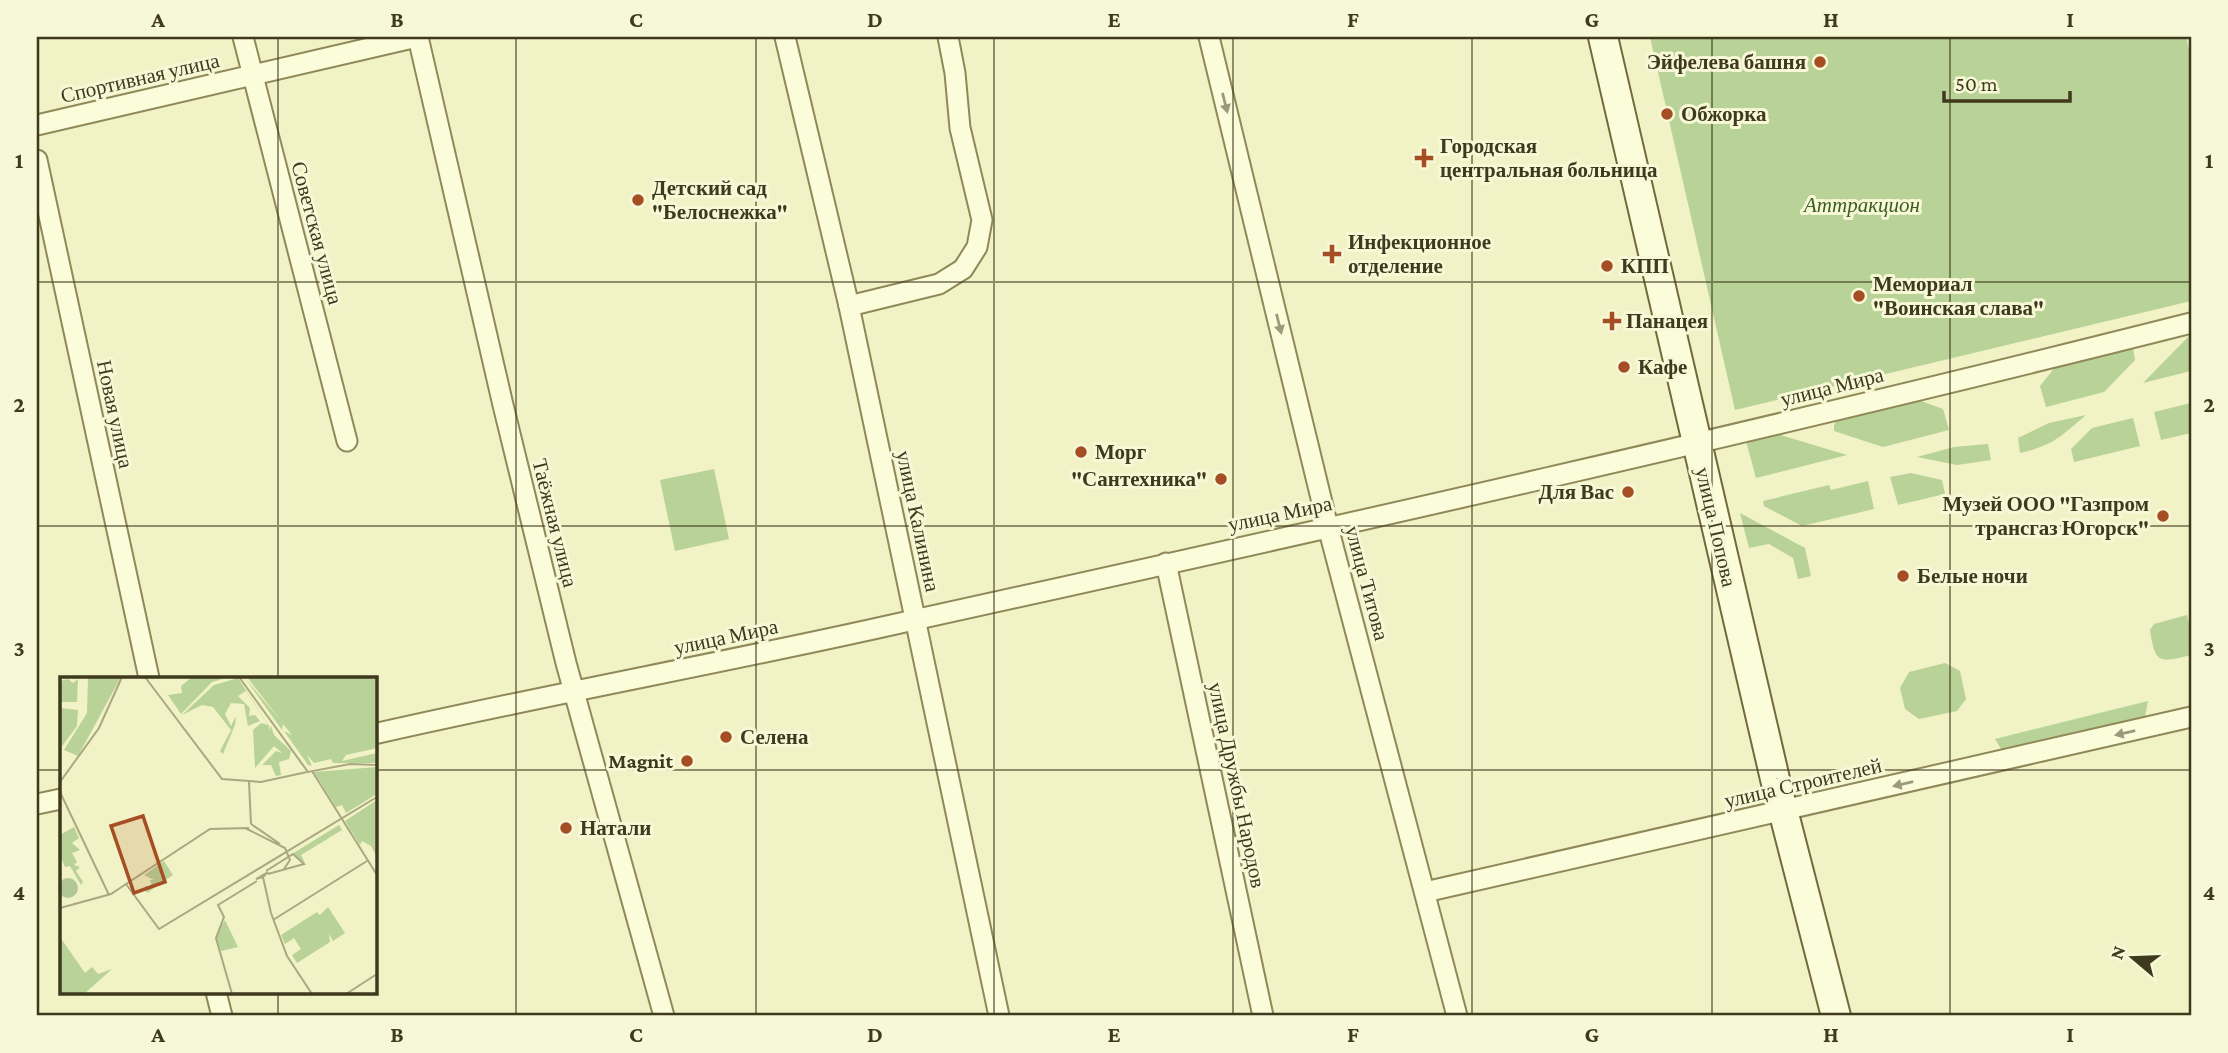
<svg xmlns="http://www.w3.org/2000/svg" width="2228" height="1053" viewBox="0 0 2228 1053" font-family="'Crimson Pro',serif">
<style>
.green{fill:#b8d298}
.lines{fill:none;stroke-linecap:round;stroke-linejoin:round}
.street-casing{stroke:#908859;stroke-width:23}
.secondary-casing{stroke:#72693c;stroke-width:32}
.street{stroke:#fbfcda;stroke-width:19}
.secondary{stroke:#fbfcda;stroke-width:28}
.oneway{fill:#9d9a7c}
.grid{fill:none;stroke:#3f391e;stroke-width:2;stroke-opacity:0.55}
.poi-dot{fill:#a54d23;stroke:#f7f9d6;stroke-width:2.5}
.labels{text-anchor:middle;stroke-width:6;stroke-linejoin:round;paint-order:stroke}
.poi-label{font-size:21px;font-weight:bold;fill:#3f391e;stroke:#f7f9d6;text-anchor:start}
.street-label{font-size:21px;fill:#3f391e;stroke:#f7f9d6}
.park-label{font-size:21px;font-style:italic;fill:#3b5d23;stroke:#f7f9d6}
.inset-road{fill:none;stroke:#aaa882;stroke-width:2}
.view{fill:#a54d23;fill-opacity:0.15;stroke:#a54d23;stroke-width:3.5}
.inset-edge{fill:none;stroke:#3f391e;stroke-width:3.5}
.neatline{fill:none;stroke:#3f391e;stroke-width:2.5}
.grid-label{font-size:23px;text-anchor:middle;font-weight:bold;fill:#3f391e}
</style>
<rect width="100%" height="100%" fill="#f1f2c5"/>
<g class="green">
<path d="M 1650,37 L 2186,37 L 2191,58 L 2191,301 L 1735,410 Z"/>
<path d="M 2191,334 L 2191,371 L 2143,383 Z"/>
<path d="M 2133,348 L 2135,360 L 2104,392 L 2046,407 L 2040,386 L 2056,366 Z"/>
<path d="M 1918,400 L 1943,409 L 1949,430 L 1883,447 L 1834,431 L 1834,425 L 1837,419 Z"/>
<path d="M 2191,403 L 2191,433 L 2161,440 L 2154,412 Z"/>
<path d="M 2086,415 C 2060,437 2054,445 2020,453 L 2018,438 L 2049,423 Z"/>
<path d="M 2133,418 L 2140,446 L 2074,462 L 2071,449 L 2092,428 Z"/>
<path d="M 1777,434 L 1847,455 L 1756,478 L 1746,441 Z"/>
<path d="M 1988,444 L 1991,460 L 1957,465 L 1917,457 L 1954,447 Z"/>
<path d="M 714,469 L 729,539 L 675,551 L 660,480 Z"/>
<path d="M 1911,473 L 1942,480 L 1945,494 L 1898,505 L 1890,477 Z"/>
<path d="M 1868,481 L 1874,509 L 1802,526 L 1764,506 L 1763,501 L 1829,485 L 1831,490 Z"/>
<path d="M 1740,513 L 1805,548 L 1811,576 L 1798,579 L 1793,558 L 1769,544 L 1749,548 Z"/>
<path d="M 2187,615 L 2191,632 L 2191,655 C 2159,663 2155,664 2150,630 L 2154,624 Z"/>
<path d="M 1945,663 L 1960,671 L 1966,699 L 1957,711 L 1919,719 L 1905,709 L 1900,688 L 1909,672 Z"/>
<path d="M 2148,701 L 2145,717 L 2008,748 L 2001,749 L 1995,739 Z"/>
</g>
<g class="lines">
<g class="street-casing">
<g id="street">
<path d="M 243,37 L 347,441"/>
<path d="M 418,37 L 503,405 L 566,663 L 664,1016"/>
<path d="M 785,37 L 849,306 L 999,1016"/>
<path d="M 1209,37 L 1328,527 L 1457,1016"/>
<path d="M 37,125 L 417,37"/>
<path d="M 37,160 L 149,678"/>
<path d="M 849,306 L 939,284 L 963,269 L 977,247 L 982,220 L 960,128 L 955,73 L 948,37"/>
<path d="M 1166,563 L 1263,1016"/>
<path d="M 374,734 C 545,695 717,664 887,626 C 1323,530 1759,432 2191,323"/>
<path d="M 37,804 L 61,799"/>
<path d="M 1425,892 L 2191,717"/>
<path d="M 216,992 L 222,1016"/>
</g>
</g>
<g class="secondary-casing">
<path id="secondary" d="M 1603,37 L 1775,779 L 1836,1016"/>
</g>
<use href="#street" class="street"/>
<use href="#secondary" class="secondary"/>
</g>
<defs><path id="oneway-solid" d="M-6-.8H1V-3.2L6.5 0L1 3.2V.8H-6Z" transform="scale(1.75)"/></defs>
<g class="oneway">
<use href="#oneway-solid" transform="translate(1225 103) rotate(76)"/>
<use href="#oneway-solid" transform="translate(1279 324) rotate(76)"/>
<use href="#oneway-solid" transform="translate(2125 733) rotate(167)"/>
<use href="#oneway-solid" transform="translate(1903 784) rotate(167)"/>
</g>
<path class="grid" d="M 278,37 L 278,678M 516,37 L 516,1016M 756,37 L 756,1016M 994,37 L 994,1016M 1233,37 L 1233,1016M 1472,37 L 1472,1016M 1712,37 L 1712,1016M 1950,37 L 1950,1016M 37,282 L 2191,282M 37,526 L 2191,526M 37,770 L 61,770M 374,770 L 2191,770M 278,992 L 278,1016"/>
<g class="poi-dot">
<circle cx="1820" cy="62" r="7"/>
<circle cx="1667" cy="114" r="7"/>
<path d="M1420.5 147.5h7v7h7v7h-7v7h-7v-7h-7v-7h7z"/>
<circle cx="638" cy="200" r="7"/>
<path d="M1328.5 243.5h7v7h7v7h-7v7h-7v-7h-7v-7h7z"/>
<circle cx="1607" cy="266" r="7"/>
<circle cx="1859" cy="296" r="7"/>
<path d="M1608.5 310.5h7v7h7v7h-7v7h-7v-7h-7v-7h7z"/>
<circle cx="1624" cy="367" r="7"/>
<circle cx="1081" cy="452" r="7"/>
<circle cx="1221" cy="479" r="7"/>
<circle cx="1628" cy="492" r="7"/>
<circle cx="2163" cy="516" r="7"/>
<circle cx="1903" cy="576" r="7"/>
<circle cx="726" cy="737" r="7"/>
<circle cx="687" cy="761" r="7"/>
<circle cx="566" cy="828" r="7"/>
</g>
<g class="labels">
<g class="poi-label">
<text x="1806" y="69" text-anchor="end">Эйфелева башня</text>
<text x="1681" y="121">Обжорка</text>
<text x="1440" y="153">Городская<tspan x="1440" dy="24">центральная больница</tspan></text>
<text x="652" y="195">Детский сад<tspan x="652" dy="24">"Белоснежка"</tspan></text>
<text x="1348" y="249">Инфекционное<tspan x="1348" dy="24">отделение</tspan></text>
<text x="1621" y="273">КПП</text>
<text x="1873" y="291">Мемориал<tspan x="1873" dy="24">"Воинская слава"</tspan></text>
<text x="1626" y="328">Панацея</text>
<text x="1638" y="374">Кафе</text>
<text x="1095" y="459">Морг</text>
<text x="1207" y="486" text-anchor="end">"Сантехника"</text>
<text x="1614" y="499" text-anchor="end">Для Вас</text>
<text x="2149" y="511" text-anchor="end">Музей ООО "Газпром<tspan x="2149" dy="24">трансгаз Югорск"</tspan></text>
<text x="1917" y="583">Белые ночи</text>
<text x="740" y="744">Селена</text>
<text x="673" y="768" text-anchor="end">Magnit</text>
<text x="580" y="835">Натали</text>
</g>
<g class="street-label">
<text transform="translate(140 78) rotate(-13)" y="7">Спортивная улица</text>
<text transform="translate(317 233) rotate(75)" y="7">Советская улица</text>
<text transform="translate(1832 387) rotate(-14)" y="7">улица Мира</text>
<text transform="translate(115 414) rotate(78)" y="7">Новая улица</text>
<text transform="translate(1280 514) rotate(-12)" y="7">улица Мира</text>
<text transform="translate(918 521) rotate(78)" y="7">улица Калинина</text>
<text transform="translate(555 523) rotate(76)" y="7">Таёжная улица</text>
<text transform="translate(1716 527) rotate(77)" y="7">улица Попова</text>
<text transform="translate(1367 583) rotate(75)" y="7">улица Титова</text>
<text transform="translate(726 637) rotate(-12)" y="7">улица Мира</text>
<text transform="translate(1803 783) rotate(-13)" y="7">улица Строителей</text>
<text transform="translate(1237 785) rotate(78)" y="7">улица Дружбы Народов</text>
</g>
<g class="park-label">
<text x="1862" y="212">Аттракцион</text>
</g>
</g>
<g transform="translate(60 677)">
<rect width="317" height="317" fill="#f1f2c5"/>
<path d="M 28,0 L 61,0 L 18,79 L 4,73 L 27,36 ZM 132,0 L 169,0 L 152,5 L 121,37 L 108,18 L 122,16 L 121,9 ZM 187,0 L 317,0 L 317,71 L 286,78 L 282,84 L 317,76 L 317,86 L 273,86 L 271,82 L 254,86 L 247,78 L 252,89 L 248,88 L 224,54 L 232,58 L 223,47 L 222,53 L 185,1 L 221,44 ZM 178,1 L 209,49 L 209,53 L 211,49 L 214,58 L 231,74 L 229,82 L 219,85 L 221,98 L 216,99 L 211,88 L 202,88 L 216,74 L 222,76 L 214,69 L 195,91 L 193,53 L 201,46 L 208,48 L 186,14 L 178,19 L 190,31 L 189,39 L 195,38 L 200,44 L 188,49 L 184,27 L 171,26 L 165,37 L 171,49 L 176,39 L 175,48 L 163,77 L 160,74 L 171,53 L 153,30 L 142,28 L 122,38 L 154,8 ZM 8,2 L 13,6 L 18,2 L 17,25 L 0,25 L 0,4 ZM 0,31 L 18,33 L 17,49 L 0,72 ZM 317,90 L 317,117 L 286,136 L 282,128 L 276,130 L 254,95 ZM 317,123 L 317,180 L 311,169 L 302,164 L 300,168 L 285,144 ZM 279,148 L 282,153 L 241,178 L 245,186 L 232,177 ZM 14,150 L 19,161 L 12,166 L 20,173 L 12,176 L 17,185 L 14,188 L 20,190 L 16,194 L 23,205 L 21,208 L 10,189 L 5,190 L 2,183 L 0,186 L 0,158 ZM 104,184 L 113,198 L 87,216 L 85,212 L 85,209 L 92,209 L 90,203 L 94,203 L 84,198 ZM 268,230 L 285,256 L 273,264 L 269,257 L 270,265 L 237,286 L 232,278 L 241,272 L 234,261 L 225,267 L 221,258 L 257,235 L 260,238 ZM 165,243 L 178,270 L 161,274 L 156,259 ZM 0,260 L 25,296 L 32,290 L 38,297 L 52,292 L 24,317 L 0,317 Z" fill="#b8d298"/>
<path d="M-2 211a10 10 0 1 1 20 0a10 10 0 1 1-20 0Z" fill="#b1c797"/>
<path class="inset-road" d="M 85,0 L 162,102 L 201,105 L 247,95M 179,0 L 248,95 L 290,87 L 317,88M 252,94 L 317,198M 0,105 L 39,51 L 62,0M 189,105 L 191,147M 0,115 L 49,218M 191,147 L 220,167M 185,151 L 225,171 L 230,183 L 224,192M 206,194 L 233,177 L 244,187 L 208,197M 203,200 L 196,202 L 208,195 L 203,200 L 211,236 L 227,279 L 252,317M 66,207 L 150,152 L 189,151M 0,231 L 51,217 L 66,207 L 99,252 L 317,120M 213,243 L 307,184M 172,317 L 156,261 L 164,240 L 158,228 L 197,204M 286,317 L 317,297"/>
<path class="view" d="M 83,139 L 105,205 L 74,216 L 51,149 Z"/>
<rect width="317" height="317" class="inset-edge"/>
</g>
<rect width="2228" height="1053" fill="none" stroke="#f7f9d6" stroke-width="77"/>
<g transform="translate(2133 958) rotate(289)" stroke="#f7f9d6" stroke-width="5" paint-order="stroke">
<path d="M0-5L12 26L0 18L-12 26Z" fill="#3f391e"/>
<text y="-10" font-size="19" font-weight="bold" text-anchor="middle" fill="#3f391e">N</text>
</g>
<path d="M1944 91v10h126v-10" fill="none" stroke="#3f391e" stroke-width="3.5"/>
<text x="1955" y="91" font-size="21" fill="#3f391e" stroke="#f7f9d6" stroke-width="5" paint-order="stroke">50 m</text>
<rect x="38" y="38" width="2152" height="976" class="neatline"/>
<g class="grid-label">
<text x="158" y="27">A</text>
<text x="397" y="27">B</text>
<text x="636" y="27">C</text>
<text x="875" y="27">D</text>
<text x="1114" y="27">E</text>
<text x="1353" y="27">F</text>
<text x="1592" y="27">G</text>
<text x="1831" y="27">H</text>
<text x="2070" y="27">I</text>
<text x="19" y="168">1</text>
<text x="2209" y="168">1</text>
<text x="19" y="412">2</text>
<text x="2209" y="412">2</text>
<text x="19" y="656">3</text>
<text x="2209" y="656">3</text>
<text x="19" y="900">4</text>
<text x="2209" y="900">4</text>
<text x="158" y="1042">A</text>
<text x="397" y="1042">B</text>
<text x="636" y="1042">C</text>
<text x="875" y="1042">D</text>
<text x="1114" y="1042">E</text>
<text x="1353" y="1042">F</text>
<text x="1592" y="1042">G</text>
<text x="1831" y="1042">H</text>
<text x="2070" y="1042">I</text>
</g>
</svg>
